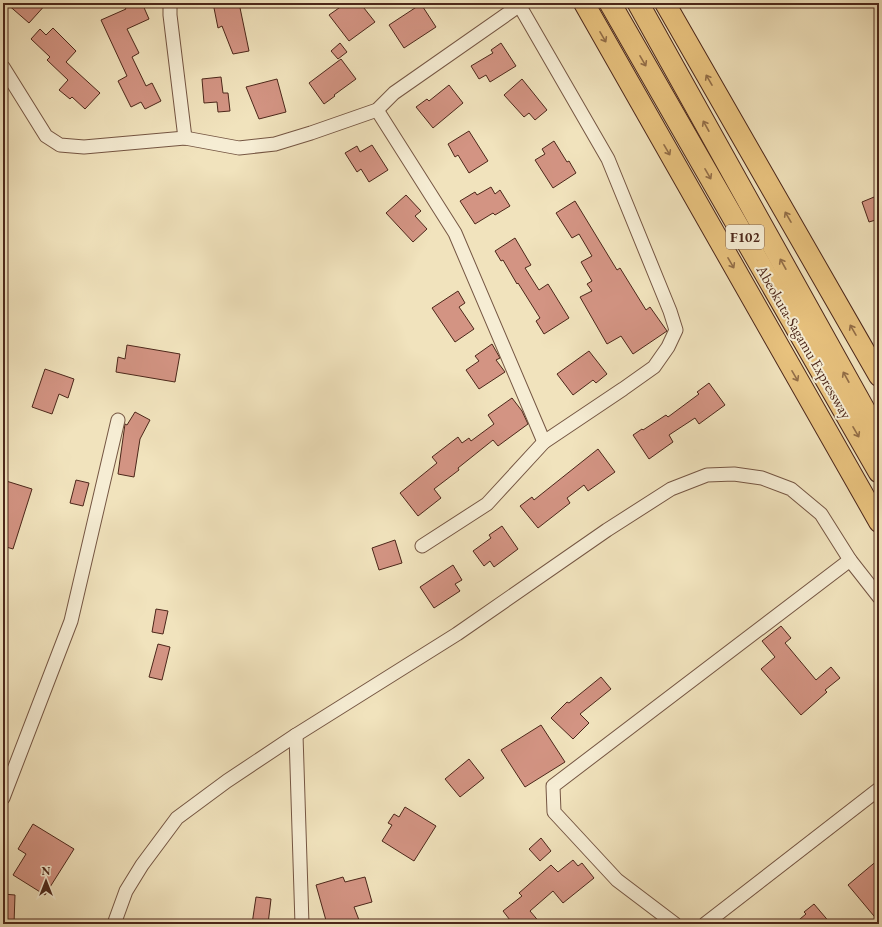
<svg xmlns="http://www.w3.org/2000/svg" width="882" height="927" viewBox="0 0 882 927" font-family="'EB Garamond',serif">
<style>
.building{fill:#d39483;stroke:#4c271a}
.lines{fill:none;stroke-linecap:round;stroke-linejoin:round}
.minor-casing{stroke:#755643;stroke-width:15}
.primary-casing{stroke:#4c271a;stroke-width:22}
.trunk-casing{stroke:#4c271a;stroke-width:23}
.minor{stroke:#f6edd4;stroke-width:13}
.primary{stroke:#e8c27e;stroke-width:20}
.trunk{stroke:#e8c27e;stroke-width:21}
.oneway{stroke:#926d47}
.labels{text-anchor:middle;stroke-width:4;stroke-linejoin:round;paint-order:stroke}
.shield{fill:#f6edd4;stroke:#7f6252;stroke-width:1}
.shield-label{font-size:14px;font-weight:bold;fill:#4c271a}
.street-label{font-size:15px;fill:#4c271a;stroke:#f6edd4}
</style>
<rect width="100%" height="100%" fill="#f1e3bd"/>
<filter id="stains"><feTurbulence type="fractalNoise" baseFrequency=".005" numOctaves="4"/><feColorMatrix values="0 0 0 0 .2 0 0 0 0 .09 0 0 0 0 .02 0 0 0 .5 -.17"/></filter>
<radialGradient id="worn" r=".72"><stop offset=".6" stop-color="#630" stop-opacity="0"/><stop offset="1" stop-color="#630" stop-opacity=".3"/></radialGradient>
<g class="building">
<path d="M 6,3 L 47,3 L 29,23 Z"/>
<path d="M 131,3 L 142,3 L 149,19 L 127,29 L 139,53 L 132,57 L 146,86 L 152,83 L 161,101 L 145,109 L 141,102 L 131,107 L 118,81 L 127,76 L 101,20 L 126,9 L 124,6 Z"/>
<path d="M 213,3 L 239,3 L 249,51 L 233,54 L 222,26 L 218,28 Z"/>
<path d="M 346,3 L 360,3 L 375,22 L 349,41 L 329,15 Z"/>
<path d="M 421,4 L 436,27 L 404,48 L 389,25 Z"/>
<path d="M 53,28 L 76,51 L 66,62 L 100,93 L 85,109 L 72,97 L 70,99 L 59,90 L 68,80 L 47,60 L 50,57 L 31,39 L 40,29 L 46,35 Z"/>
<path d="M 340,43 L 347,52 L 338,59 L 331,51 Z"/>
<path d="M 501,43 L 516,66 L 490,82 L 486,75 L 479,79 L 471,66 L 493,53 L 491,50 Z"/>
<path d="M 341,59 L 356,79 L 334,95 L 335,96 L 324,104 L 309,83 Z"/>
<path d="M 221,77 L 223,93 L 228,93 L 230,111 L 218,112 L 217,102 L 204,103 L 202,79 Z"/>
<path d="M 277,79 L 286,112 L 259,119 L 246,87 Z"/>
<path d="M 522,79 L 547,110 L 535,120 L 529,113 L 524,117 L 504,95 Z"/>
<path d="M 449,85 L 463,103 L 433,128 L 416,107 L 427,99 L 429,101 Z"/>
<path d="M 469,131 L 488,161 L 469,173 L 458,155 L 455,157 L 448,144 Z"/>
<path d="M 554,141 L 567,162 L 569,161 L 576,173 L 553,188 L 535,160 L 545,154 L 542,149 Z"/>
<path d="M 372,145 L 388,170 L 369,182 L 361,169 L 357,172 L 345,153 L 357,146 L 360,152 Z"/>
<path d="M 491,187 L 495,194 L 500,190 L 510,206 L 495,215 L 493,213 L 475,224 L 460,201 L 475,192 L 477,195 Z"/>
<path d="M 406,195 L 421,211 L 415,216 L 427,229 L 413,242 L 386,213 Z"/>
<path d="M 879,195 L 879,219 L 869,222 L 862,202 Z"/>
<path d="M 575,201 L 617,270 L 620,268 L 646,310 L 650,307 L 667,331 L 633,354 L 621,336 L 607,344 L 580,297 L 592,291 L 587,284 L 592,281 L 581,262 L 592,256 L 579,234 L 572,238 L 556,213 Z"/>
<path d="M 515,238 L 531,265 L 525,268 L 539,290 L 548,284 L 569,318 L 544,334 L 536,321 L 540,318 L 518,283 L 517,284 L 503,260 L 501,261 L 495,251 Z"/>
<path d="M 458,291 L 465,303 L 459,307 L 474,329 L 455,342 L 432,308 Z"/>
<path d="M 492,344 L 500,358 L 496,360 L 505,372 L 479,389 L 466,370 L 479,361 L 475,356 Z"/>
<path d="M 127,345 L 180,354 L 175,382 L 116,372 L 118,357 L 125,359 Z"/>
<path d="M 589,351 L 607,374 L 596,383 L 593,380 L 573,395 L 557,374 Z"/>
<path d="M 45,369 L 74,379 L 68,398 L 59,394 L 52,414 L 32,407 Z"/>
<path d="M 709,383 L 725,405 L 699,424 L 695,418 L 669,435 L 673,442 L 649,459 L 633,435 L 642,429 L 643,430 L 666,415 L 668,417 L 699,394 L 697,392 Z"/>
<path d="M 512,398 L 522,411 L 528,424 L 498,446 L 493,440 L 458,468 L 459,470 L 434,489 L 441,498 L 418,516 L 400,493 L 437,463 L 432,457 L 458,437 L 462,443 L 469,438 L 471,441 L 494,424 L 488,415 Z"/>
<path d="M 135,412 L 150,420 L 140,439 L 134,477 L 118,474 L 125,424 L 127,425 Z"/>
<path d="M 598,449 L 615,472 L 588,491 L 584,485 L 567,498 L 570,503 L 538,528 L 520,506 L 532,497 L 534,500 Z"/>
<path d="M 3,480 L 32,489 L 13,549 L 3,546 Z"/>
<path d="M 76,480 L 89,483 L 83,506 L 70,503 Z"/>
<path d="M 502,526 L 518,549 L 494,567 L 490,561 L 484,566 L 473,551 L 491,538 L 489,535 Z"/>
<path d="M 395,540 L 402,563 L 379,570 L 372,548 Z"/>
<path d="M 453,565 L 462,580 L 455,584 L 460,591 L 434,608 L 420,587 Z"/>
<path d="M 156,609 L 168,611 L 163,634 L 152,632 Z"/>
<path d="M 781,626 L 791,638 L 785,643 L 816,680 L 831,667 L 840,678 L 825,690 L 827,692 L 801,715 L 761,669 L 775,657 L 762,641 Z"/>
<path d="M 158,644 L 170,647 L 162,680 L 149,677 Z"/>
<path d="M 601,677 L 611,689 L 580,714 L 589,723 L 573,739 L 551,718 L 567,702 L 569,703 Z"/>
<path d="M 541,725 L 565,762 L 525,787 L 501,750 Z"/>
<path d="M 469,759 L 484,778 L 460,797 L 445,779 Z"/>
<path d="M 405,807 L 436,826 L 414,861 L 382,841 L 392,825 L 388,823 L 394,814 L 399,817 Z"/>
<path d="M 33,824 L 74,849 L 45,895 L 13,875 L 26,854 L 18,849 Z"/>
<path d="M 541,838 L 551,851 L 540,861 L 529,849 Z"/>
<path d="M 879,859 L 879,922 L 848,885 Z"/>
<path d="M 573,860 L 578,866 L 582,863 L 594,878 L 563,903 L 553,891 L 530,911 L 541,924 L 513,924 L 503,911 L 522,896 L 519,893 L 551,865 L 558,872 Z"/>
<path d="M 343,877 L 345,882 L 365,877 L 372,902 L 354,907 L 359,920 L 347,924 L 327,924 L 316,885 Z"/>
<path d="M 3,894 L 15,895 L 14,924 L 3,924 Z"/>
<path d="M 256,897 L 271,899 L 268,924 L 252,924 Z"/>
<path d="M 814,904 L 831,924 L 794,924 L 806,914 L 804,912 Z"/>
</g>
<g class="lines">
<g class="minor-casing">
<g id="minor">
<path d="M 170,3 L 170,15 L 185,138"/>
<path d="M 3,67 L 46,136 L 60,145 L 84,147 L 185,138 L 239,148 L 275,144 L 311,133 L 377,110 L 394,93 L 520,5"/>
<path d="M 377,110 L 455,233 L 544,442"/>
<path d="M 422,546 L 487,504 L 544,442 L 623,389 L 654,367 L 668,347 L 676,330 L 670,311 L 608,159 L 518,3"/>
<path d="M 296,735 L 302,924"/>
<path d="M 3,798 L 71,621 L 118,420"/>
<path d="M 114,924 L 126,891 L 142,865 L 177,818 L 227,781 L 296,735 L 457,634 L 607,530 L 671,489 L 707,475 L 734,474 L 762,478 L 791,489 L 821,514 L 850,560 L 879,597"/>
<path d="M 675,924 L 617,880 L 554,812 L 553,786 L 850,560"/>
<path d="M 705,924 L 879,789"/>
</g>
</g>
<g class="primary-casing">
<g id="primary">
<path d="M 584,3 L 879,522"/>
<path d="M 665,3 L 879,376"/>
</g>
</g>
<g class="trunk-casing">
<g id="trunk">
<path d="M 610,3 L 879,472"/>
<path d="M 638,3 L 879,436"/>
</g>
</g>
<use href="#minor" class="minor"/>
<use href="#primary" class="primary"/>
<use href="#trunk" class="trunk"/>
</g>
<defs><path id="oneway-shaft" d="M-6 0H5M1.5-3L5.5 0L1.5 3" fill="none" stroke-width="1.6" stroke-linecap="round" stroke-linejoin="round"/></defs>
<g class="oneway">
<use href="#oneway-shaft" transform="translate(603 37) rotate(60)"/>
<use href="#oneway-shaft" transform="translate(643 61) rotate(60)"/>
<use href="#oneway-shaft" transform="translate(709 80) rotate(-120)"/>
<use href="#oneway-shaft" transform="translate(706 126) rotate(-119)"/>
<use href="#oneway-shaft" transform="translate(667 150) rotate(60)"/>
<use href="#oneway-shaft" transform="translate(708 174) rotate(60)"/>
<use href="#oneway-shaft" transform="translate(788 217) rotate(-120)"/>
<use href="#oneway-shaft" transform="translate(731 263) rotate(60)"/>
<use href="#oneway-shaft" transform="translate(783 264) rotate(-119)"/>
<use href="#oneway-shaft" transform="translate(853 330) rotate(-120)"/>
<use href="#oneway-shaft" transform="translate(795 376) rotate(60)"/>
<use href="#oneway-shaft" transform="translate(846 377) rotate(-119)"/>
<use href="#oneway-shaft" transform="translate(856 432) rotate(60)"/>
</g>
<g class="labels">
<rect class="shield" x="726" y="225" width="38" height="24" rx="3"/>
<g class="shield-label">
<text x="745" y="242">F102</text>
</g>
<g class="street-label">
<text transform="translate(804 342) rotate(60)" y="5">Abeokuta-Sagamu Expressway</text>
</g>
</g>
<rect width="882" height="927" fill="none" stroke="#f1e3bd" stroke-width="16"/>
<rect x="4" y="4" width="874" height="919" fill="none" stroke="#4c271a" stroke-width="2"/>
<rect x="8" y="8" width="866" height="911" fill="none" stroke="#4c271a"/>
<g transform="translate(46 881)" stroke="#f6edd4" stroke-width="3" paint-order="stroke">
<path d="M0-3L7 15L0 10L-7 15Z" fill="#4c271a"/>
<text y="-6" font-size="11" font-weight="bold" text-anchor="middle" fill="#4c271a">N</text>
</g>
<rect width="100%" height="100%" filter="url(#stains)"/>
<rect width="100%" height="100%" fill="url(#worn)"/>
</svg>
